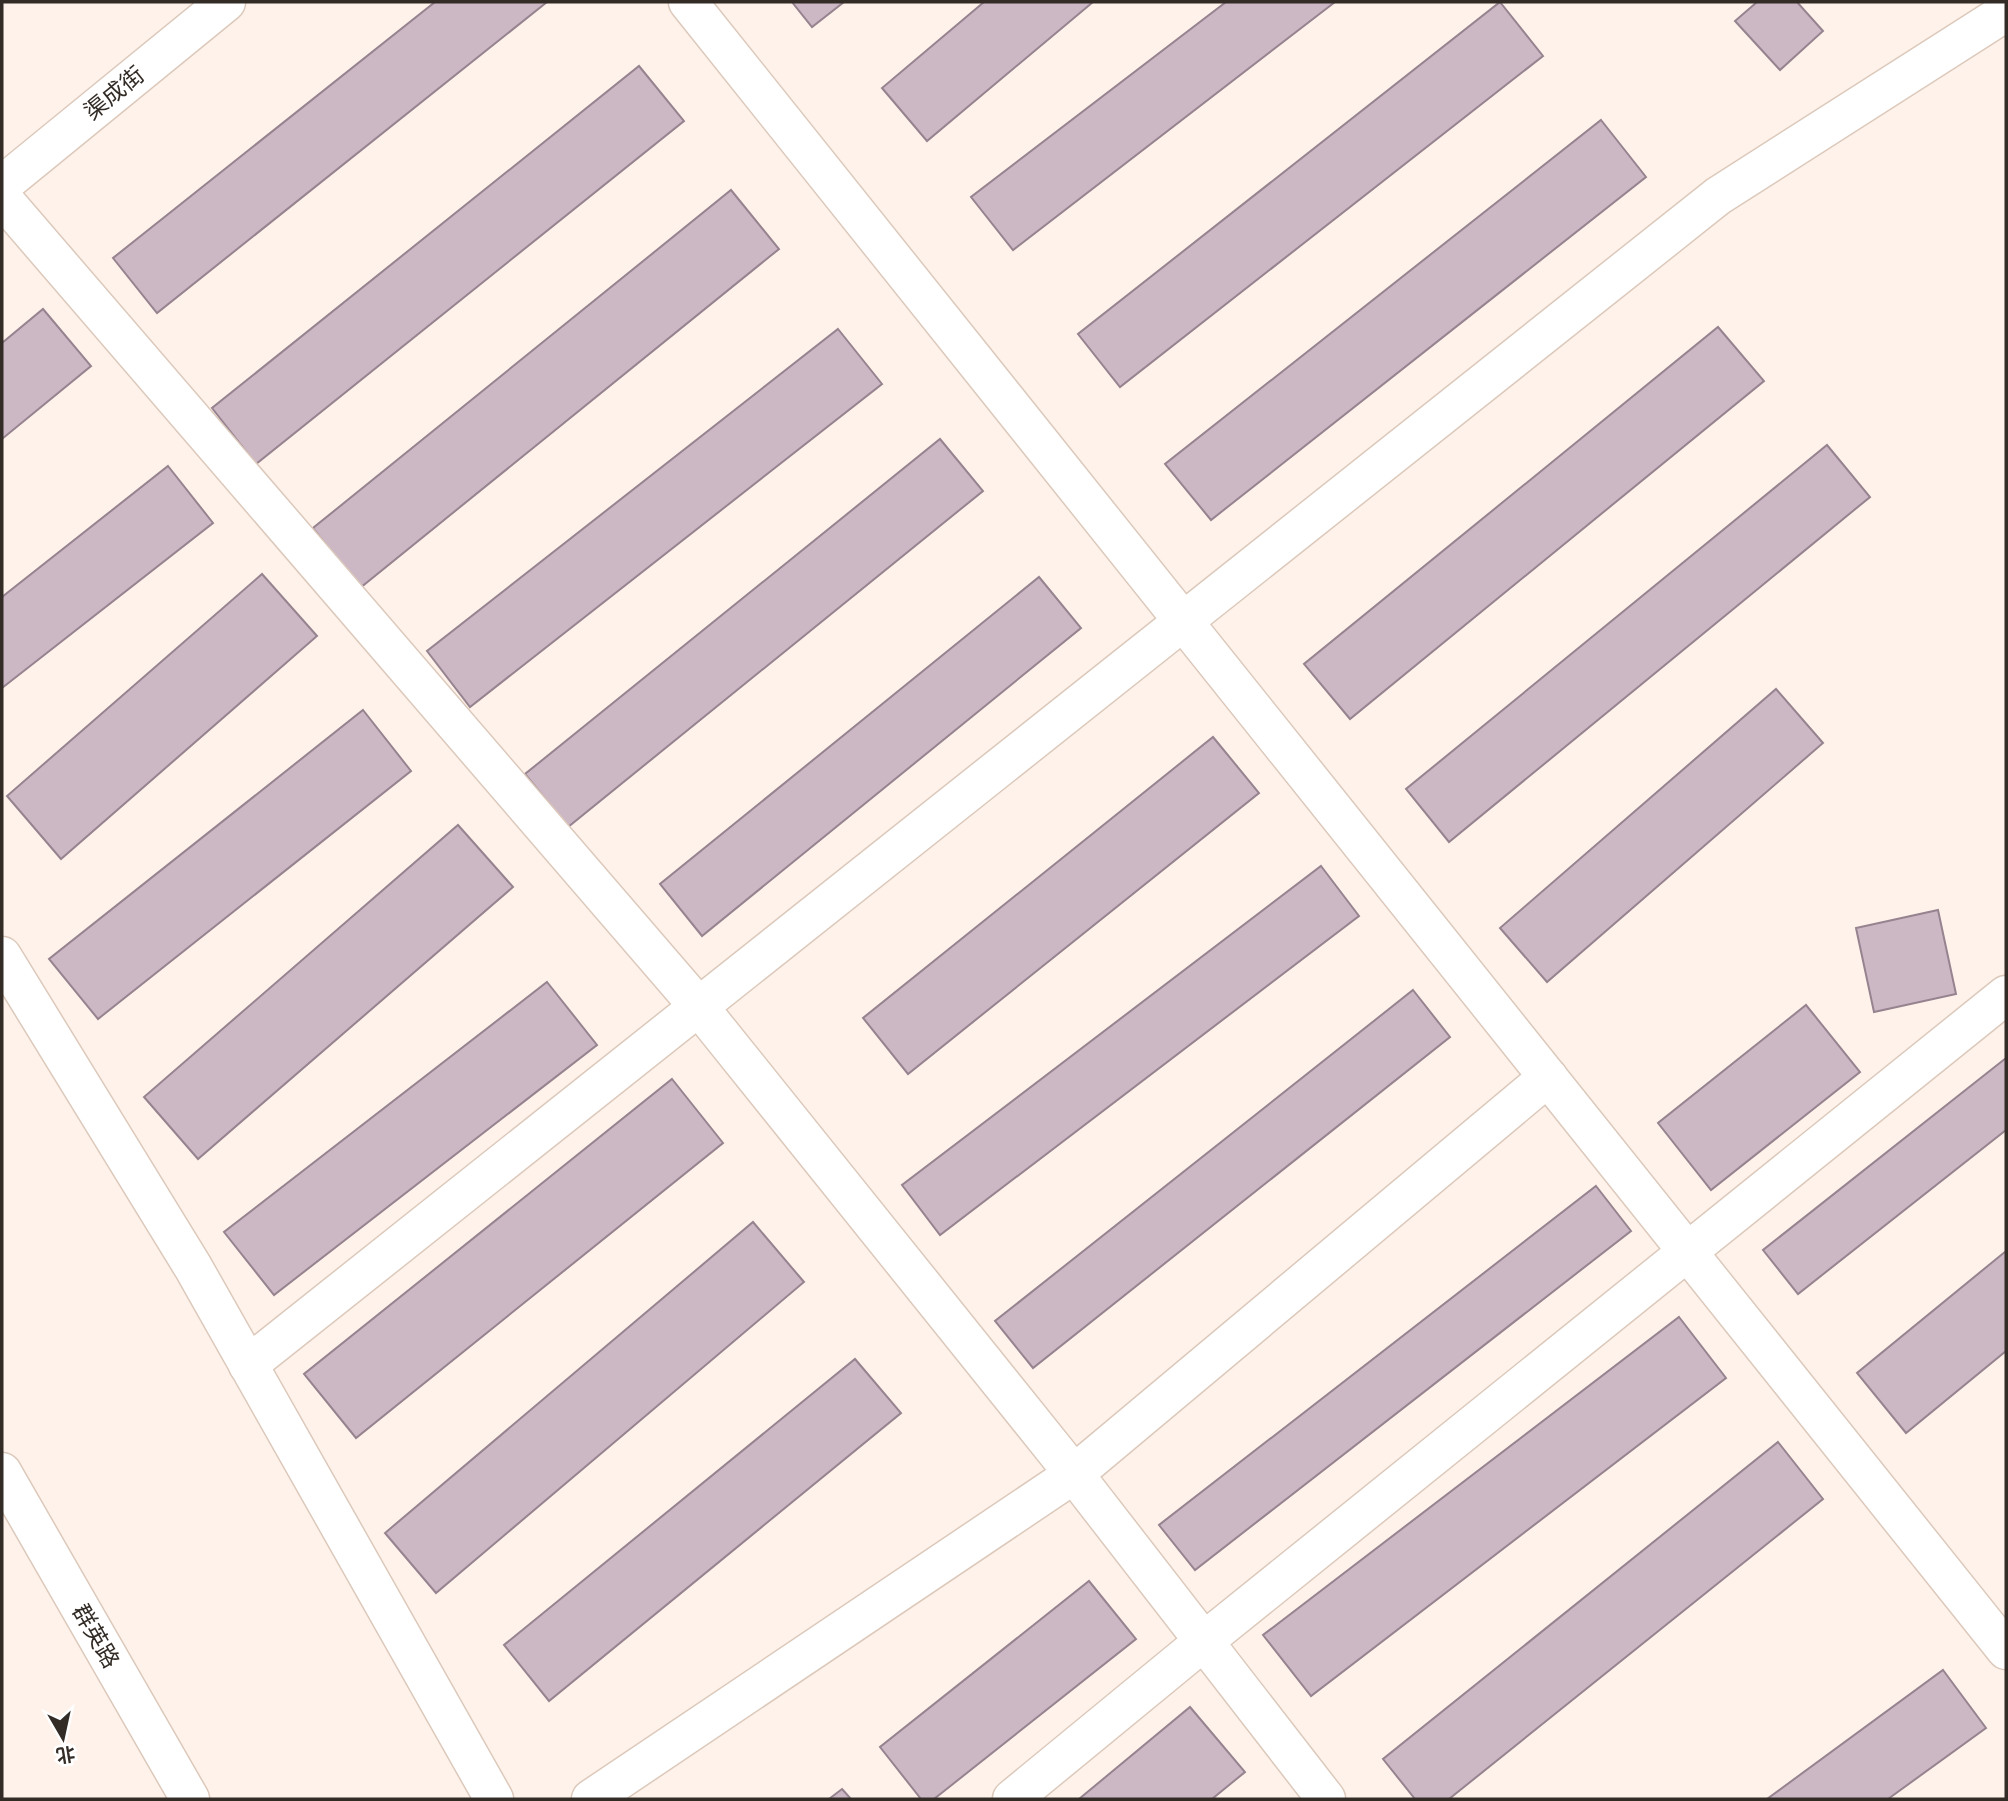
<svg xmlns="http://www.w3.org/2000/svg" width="2008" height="1801" viewBox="0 0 2008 1801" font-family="Cabin,'Noto Sans SC',sans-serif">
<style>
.building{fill:#ccb8c5;stroke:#96838f;stroke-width:2}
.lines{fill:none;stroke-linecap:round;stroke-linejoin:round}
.minor-casing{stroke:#dcc9bb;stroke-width:41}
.minor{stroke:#fff;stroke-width:38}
.labels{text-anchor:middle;stroke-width:7;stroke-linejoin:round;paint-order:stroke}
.street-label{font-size:23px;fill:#332c26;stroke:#fff}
</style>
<rect width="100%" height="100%" fill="#fef2ea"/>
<g class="building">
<path d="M 435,2 L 547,2 L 157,313 L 113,258 Z"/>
<path d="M 792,2 L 844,2 L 812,27 Z"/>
<path d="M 984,2 L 1093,2 L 927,141 L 882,88 Z"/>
<path d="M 1226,2 L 1335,2 L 1013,250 L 971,197 Z"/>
<path d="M 1500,2 L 1543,56 L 1120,387 L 1078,334 Z"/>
<path d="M 1757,2 L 1797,2 L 1823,31 L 1780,70 L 1735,21 Z"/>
<path d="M 639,66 L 684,121 L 256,464 L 212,408 Z"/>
<path d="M 1601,120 L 1646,177 L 1211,520 L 1165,464 Z"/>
<path d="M 731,190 L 779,249 L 360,588 L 313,528 Z"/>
<path d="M 43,309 L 91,366 L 2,439 L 2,343 Z"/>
<path d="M 1718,327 L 1764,381 L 1350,719 L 1304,664 Z"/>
<path d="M 838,329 L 882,384 L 470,707 L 427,651 Z"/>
<path d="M 940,439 L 983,491 L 568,827 L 525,774 Z"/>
<path d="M 1827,445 L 1870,497 L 1449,842 L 1406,789 Z"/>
<path d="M 168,466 L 213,523 L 2,688 L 2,597 Z"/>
<path d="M 262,574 L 317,636 L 61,859 L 7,796 Z"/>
<path d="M 1039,577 L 1081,628 L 702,936 L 660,884 Z"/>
<path d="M 1776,689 L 1823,743 L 1547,982 L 1500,928 Z"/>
<path d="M 363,710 L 411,771 L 98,1019 L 49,959 Z"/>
<path d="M 1213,737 L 1259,793 L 908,1074 L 863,1018 Z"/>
<path d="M 458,825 L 513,887 L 198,1159 L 144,1097 Z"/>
<path d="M 1321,866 L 1359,916 L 940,1235 L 902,1185 Z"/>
<path d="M 1938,910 L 1956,994 L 1874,1012 L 1856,928 Z"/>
<path d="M 547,982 L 597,1045 L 274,1295 L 224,1232 Z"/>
<path d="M 1413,990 L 1450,1037 L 1033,1368 L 995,1321 Z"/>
<path d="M 1806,1005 L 1860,1072 L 1711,1190 L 1658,1123 Z"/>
<path d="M 2006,1058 L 2006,1130 L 1798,1294 L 1763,1250 Z"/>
<path d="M 672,1079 L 723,1143 L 356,1438 L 304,1374 Z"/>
<path d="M 1596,1186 L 1631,1231 L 1195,1570 L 1159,1525 Z"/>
<path d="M 753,1222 L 804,1282 L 436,1593 L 385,1533 Z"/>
<path d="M 2006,1251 L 2006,1351 L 1906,1433 L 1857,1373 Z"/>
<path d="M 1679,1317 L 1726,1378 L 1311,1696 L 1263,1635 Z"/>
<path d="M 855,1359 L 901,1413 L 549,1701 L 504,1645 Z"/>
<path d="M 1778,1442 L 1823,1499 L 1449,1799 L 1415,1799 L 1383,1759 Z"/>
<path d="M 1089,1581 L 1136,1639 L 934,1799 L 921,1799 L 880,1747 Z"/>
<path d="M 1943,1670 L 1986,1728 L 1888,1799 L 1767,1799 Z"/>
<path d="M 1190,1707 L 1245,1772 L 1212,1799 L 1079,1799 Z"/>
<path d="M 842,1789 L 851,1799 L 829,1799 Z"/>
</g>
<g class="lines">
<g class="minor-casing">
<g id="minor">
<path d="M 688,2 L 2006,1650"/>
<path d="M 2,185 L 226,2"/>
<path d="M 2,198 L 699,1007 L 1074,1474 L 1326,1799"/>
<path d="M 2,956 L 193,1267 L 494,1799"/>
<path d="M 248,1365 L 1718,196 L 2006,12"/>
<path d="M 2,1472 L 190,1799"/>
<path d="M 591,1799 L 1074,1474 L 1548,1077"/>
<path d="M 1012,1799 L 1203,1642 L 2006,995"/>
</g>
</g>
<use href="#minor" class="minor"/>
</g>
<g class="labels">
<g class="street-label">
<text transform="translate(114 93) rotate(-39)" y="8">渠成街</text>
<text transform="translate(96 1636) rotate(60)" y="8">群英路</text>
</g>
</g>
<rect width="2008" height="1801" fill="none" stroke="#332c26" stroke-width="7"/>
<g transform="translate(63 1738) rotate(171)" stroke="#ffffff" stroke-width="5" paint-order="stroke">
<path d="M0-5L12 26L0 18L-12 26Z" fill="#332c26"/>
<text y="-10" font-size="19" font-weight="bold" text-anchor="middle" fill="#332c26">北</text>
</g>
</svg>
